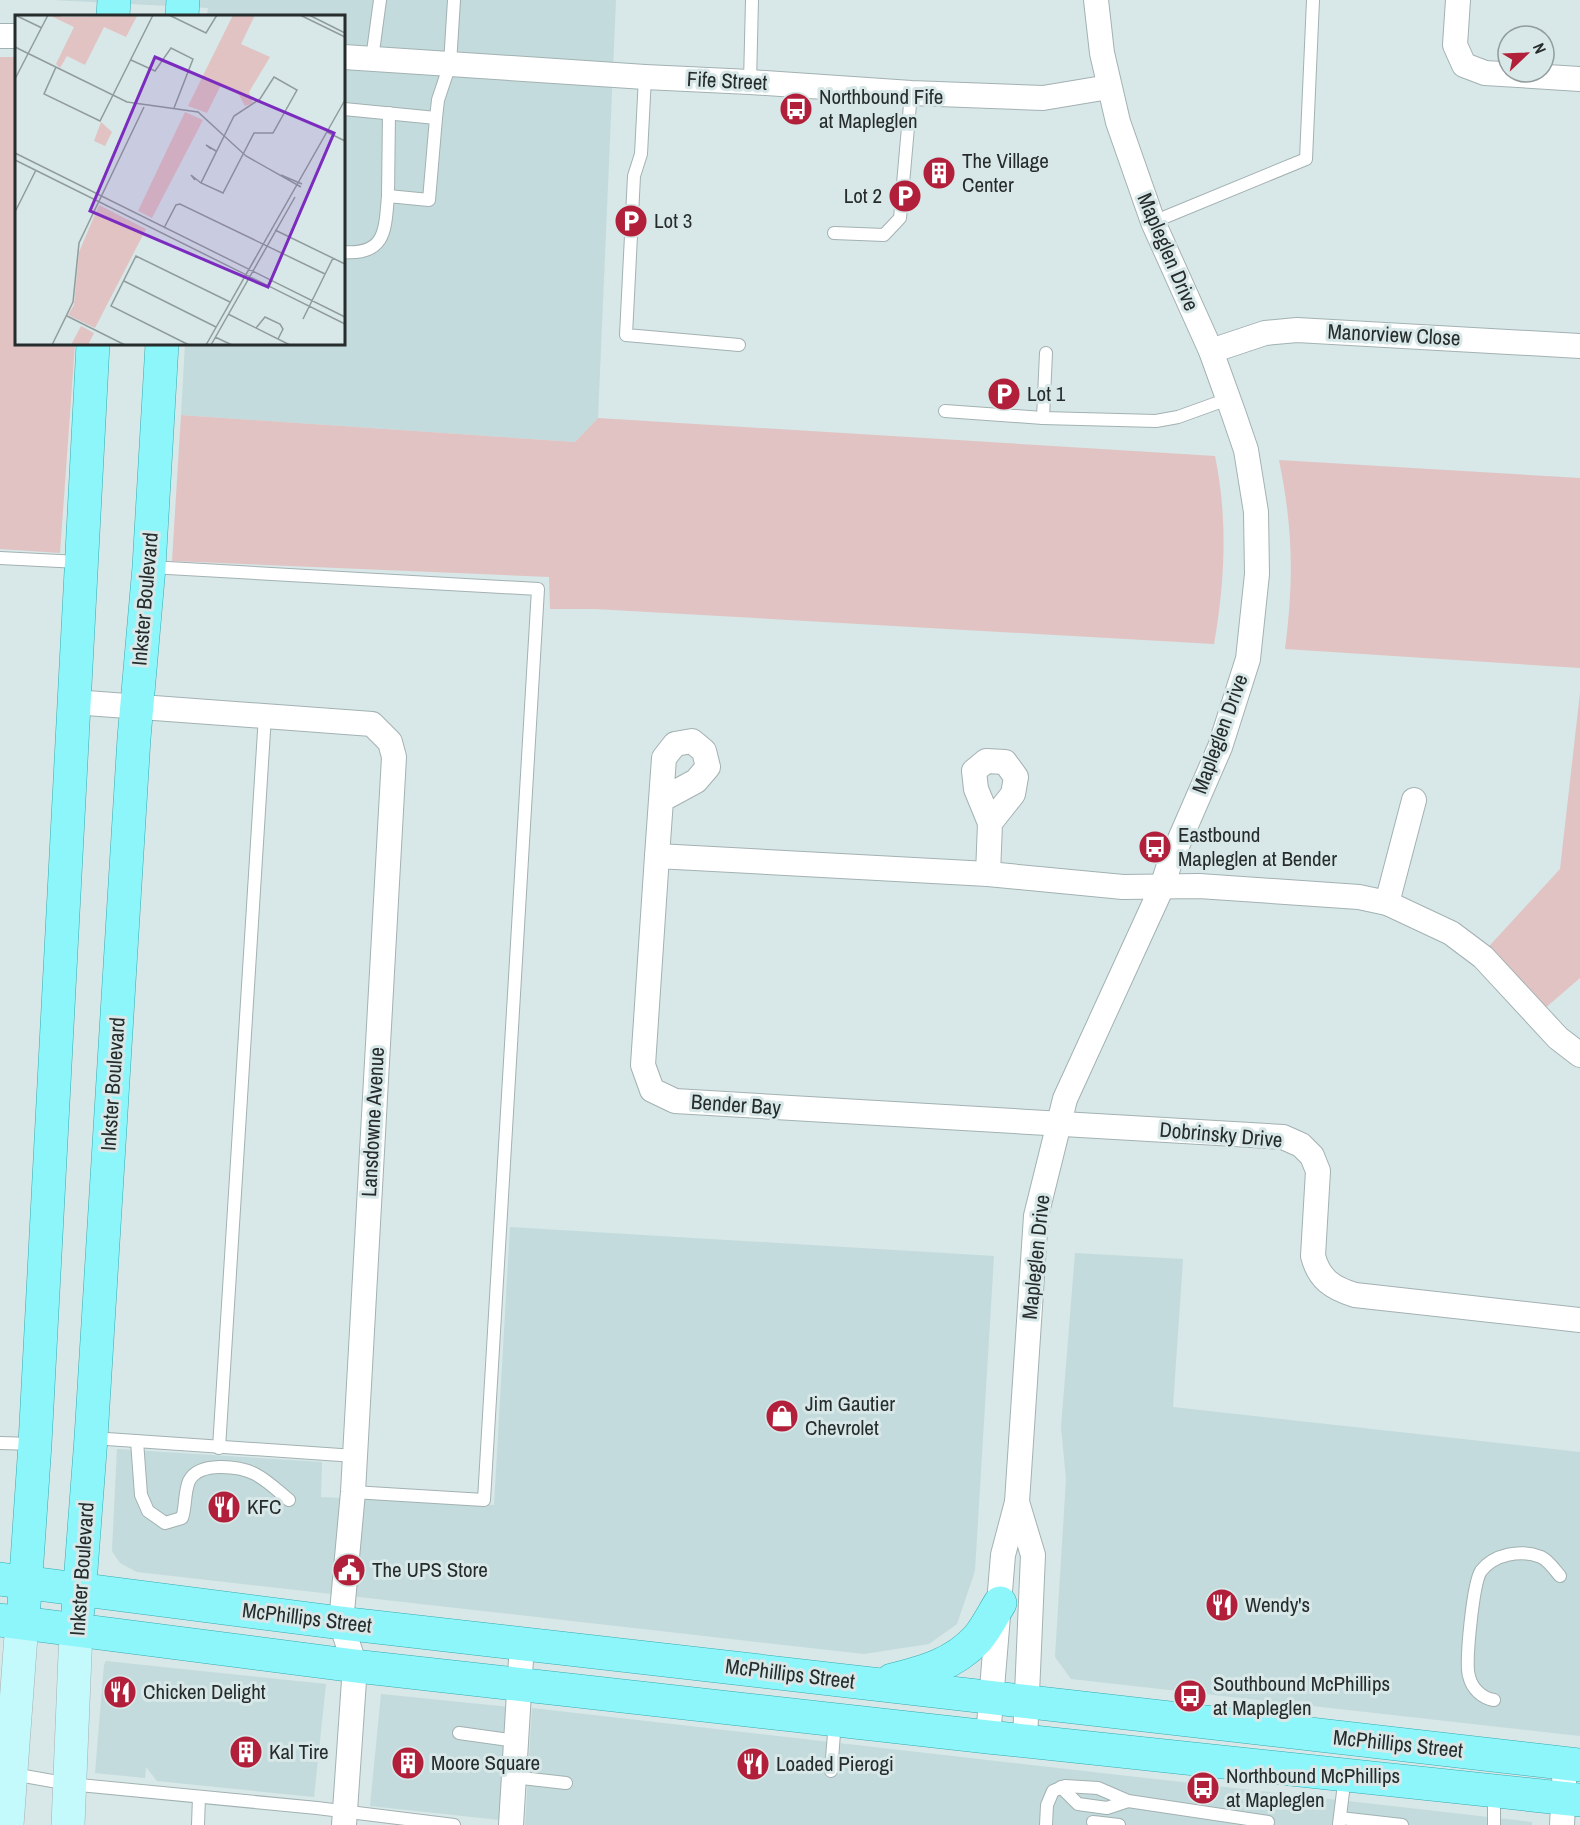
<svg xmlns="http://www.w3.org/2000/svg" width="1580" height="1825" viewBox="0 0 1580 1825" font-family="'Archivo Narrow',sans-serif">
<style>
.built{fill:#c3dbdc}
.green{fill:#e1c3c3}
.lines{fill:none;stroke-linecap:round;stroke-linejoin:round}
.lane-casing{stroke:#a3b1b2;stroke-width:14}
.street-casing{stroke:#a3b1b2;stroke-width:26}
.secondary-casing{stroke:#a3b1b2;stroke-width:34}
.primary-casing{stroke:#36abb0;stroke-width:34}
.lane{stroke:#fff;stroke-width:12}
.street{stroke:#fff;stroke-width:24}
.secondary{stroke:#c5fafd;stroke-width:33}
.primary{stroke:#8cf6fb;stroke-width:33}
.labels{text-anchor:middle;stroke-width:6;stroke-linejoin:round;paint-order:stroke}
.street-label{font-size:21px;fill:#262b2b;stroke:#d8e7e7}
.poi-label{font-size:21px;fill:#262b2b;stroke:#d8e7e7;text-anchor:start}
.inset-road{fill:none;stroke:#919c9c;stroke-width:1.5}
.view{fill:#7b2cbf;fill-opacity:0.15;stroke:#7b2cbf;stroke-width:3}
.inset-edge{fill:none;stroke:#262b2b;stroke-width:3}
</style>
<rect width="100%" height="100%" fill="#d8e7e7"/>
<g class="built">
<path d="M 52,0 L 616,0 L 598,418 L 575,442 L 181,415 L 185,344 L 344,344 L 344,16 L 207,16 L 208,8 Z"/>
<path d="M 510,1227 L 994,1256 L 975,1571 L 957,1624 L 929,1644 L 864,1654 L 137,1572 L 120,1563 L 112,1551 L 117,1449 L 322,1462 L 321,1497 L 494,1505 Z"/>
<path d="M 1075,1253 L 1183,1259 L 1173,1407 L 1580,1452 L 1580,1736 L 1071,1679 L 1055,1657 L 1066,1479 L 1061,1427 Z"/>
<path d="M 106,1661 L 326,1684 L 314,1797 L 157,1781 L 146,1767 L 145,1778 L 95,1773 L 104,1665 Z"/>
<path d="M 381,1694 L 511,1707 L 500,1820 L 370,1806 Z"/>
<path d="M 532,1708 L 1532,1822 L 1532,1825 L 525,1825 Z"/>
</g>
<g class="green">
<path d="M 0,57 L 16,57 L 16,344 L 75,344 L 60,553 L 0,549 Z"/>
<path d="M 181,415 L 575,442 L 598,418 L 1215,456 C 1228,518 1225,582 1214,644 L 595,609 L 550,609 L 549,577 L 172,561 Z"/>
<path d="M 1279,460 L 1580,478 L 1580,668 L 1285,649 C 1294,580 1293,528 1279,460 Z"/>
<path d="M 1580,693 L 1580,978 L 1536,1016 L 1481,955 L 1560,869 Z"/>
</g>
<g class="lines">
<g class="lane-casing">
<g id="lane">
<path d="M 372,59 L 380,0"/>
<path d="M 645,77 L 641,154 L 634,176 L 626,335 L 739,345"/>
<path d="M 750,82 L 752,0"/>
<path d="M 344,109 L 436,118 L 429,200 L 388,196 C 385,230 386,255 344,252"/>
<path d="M 436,118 L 438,100 L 450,64 L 454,0"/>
<path d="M 388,196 L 389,113"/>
<path d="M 1153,222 L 1306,159 L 1313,0"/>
<path d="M 834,233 L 884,235 L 900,218 L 911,93"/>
<path d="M 945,411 L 1043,418 L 1156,421 L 1178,417 L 1228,399"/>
<path d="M 1043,418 L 1046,353"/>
<path d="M 0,558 L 79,562"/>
<path d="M 150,567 L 538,589 L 484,1500 L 353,1492"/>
<path d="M 92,1438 L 355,1456"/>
<path d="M 137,1441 L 141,1495 L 148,1511 L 165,1523 L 182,1518 C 186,1507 184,1493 189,1481 C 199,1461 239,1466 255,1474 C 267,1480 278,1491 289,1500"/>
<path d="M 0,1443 L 35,1444"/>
<path d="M 219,1448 L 265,715"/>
<path d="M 1494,1700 C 1482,1698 1472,1689 1469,1676 C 1465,1663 1473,1583 1481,1571 C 1494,1554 1521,1549 1541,1557 C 1548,1560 1555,1570 1560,1576"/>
<path d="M 459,1733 L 516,1741"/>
<path d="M 831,1771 L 835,1721"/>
<path d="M 13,1774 L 69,1784 L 317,1808 L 454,1825"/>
<path d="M 513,1777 L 566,1783"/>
<path d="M 1061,1787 L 1078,1804 L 1107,1808 L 1128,1801"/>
<path d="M 1340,1818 L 1402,1825"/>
<path d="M 1093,1822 L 1119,1825"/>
<path d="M 1339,1824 L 1345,1776"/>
<path d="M 198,1825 L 199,1797"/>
<path d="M 1046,1825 L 1047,1805 L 1053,1791 L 1065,1786 L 1098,1788 L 1128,1801 L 1268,1822"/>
<path d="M 1494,1825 L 1494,1793"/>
</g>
</g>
<g class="street-casing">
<g id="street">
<path d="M 1458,0 L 1455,45 L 1464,65 L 1485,73 L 1580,79"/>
<path d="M 0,36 L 16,36"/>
<path d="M 344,57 L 645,77 L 750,82 L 911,93 L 1043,98 L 1109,87"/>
<path d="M 1211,351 L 1265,333 L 1297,330 L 1580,346"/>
<path d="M 73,702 L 372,724 L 390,742 L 394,757 L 353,1492 L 341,1623 L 355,1666 L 344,1825"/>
<path d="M 657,856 L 664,758 L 675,744 L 692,741 L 704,751 L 708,767 L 696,781 L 661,800"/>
<path d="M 988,874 L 990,823 L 1013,794 L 1016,777 L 1005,762 L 986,761 L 974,771 L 976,789 L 990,823"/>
<path d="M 1387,903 L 1414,800"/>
<path d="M 1580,1055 L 1558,1038 L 1483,957 L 1451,933 L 1387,903 L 1359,897 L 1199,886 L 1123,887 L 988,874 L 657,856 L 643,1065 L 652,1090 L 675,1101 L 1283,1137 L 1301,1145 L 1312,1156 L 1318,1171 L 1313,1256 C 1319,1279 1332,1288 1355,1295 L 1580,1320"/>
<path d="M 1017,1502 L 1033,1555 L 1025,1740"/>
<path d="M 988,1737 L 1003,1555 L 1017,1502 L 1036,1216 L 1065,1099 L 1162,887 L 1170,862 L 1220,747 L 1248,659 L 1257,574 L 1256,512 L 1246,450 L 1233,412 L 1211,351 L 1153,222 L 1118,122 L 1102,53 L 1096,0"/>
<path d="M 511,1825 L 522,1643"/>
<path d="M 1562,1825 L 1565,1763"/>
</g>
</g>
<g class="secondary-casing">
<g id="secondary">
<path d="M 7,1825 L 22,1622"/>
<path d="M 68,1825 L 76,1630"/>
</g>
</g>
<g class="primary-casing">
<g id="primary">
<path d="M 113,16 L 114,0"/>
<path d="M 182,16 L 183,0"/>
<path d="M 0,1579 L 341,1623 L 1580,1765"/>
<path d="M 24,1605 L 35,1444 L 93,344"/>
<path d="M 78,1610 L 91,1438 L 134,738 L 149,567 L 162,344"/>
<path d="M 0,1620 L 355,1666 L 988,1737 L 1580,1800"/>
<path d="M 892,1680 C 924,1672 954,1664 977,1639 C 986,1629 993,1614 1000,1603"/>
</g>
</g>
<use href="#lane" class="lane"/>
<use href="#street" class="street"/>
<use href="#secondary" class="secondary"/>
<use href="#primary" class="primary"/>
</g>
<defs>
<g id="bus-disc" transform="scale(1.725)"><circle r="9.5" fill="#b21f3a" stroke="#d8e7e7"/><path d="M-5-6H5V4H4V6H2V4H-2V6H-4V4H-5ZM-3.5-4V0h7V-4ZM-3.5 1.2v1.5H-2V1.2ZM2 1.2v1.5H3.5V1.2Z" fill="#fff"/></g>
<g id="building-disc" transform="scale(1.725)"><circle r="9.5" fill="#b21f3a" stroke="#d8e7e7"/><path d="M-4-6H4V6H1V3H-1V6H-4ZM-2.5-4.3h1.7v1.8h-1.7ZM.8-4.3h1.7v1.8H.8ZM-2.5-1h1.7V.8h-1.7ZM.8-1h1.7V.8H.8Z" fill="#fff"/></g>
<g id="parking-disc" transform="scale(1.725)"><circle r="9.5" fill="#b21f3a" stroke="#d8e7e7"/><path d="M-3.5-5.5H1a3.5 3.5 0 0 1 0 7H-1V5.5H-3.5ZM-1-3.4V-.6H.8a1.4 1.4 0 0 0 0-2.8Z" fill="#fff"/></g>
<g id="shop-disc" transform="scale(1.725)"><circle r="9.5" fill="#b21f3a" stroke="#d8e7e7"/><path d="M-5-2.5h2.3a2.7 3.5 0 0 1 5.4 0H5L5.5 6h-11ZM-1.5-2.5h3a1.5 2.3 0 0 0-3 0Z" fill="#fff"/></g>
<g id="restaurant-disc" transform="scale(1.725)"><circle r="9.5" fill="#b21f3a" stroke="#d8e7e7"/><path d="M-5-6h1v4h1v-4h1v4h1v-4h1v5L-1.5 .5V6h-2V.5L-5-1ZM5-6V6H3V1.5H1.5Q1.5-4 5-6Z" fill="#fff"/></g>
<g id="civic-disc" transform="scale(1.725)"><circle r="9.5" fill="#b21f3a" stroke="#d8e7e7"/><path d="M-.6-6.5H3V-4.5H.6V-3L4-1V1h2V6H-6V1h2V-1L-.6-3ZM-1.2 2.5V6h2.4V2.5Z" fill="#fff"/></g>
</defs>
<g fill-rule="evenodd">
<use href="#bus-disc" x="796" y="109"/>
<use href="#building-disc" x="939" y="173"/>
<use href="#parking-disc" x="905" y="196"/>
<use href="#parking-disc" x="631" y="221"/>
<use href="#parking-disc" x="1004" y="394"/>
<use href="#bus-disc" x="1155" y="847"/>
<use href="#shop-disc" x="782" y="1416"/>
<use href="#restaurant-disc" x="224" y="1507"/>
<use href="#civic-disc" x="349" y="1570"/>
<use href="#restaurant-disc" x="1222" y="1605"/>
<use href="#restaurant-disc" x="120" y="1692"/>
<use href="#bus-disc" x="1190" y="1696"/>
<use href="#building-disc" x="246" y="1752"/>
<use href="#building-disc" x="408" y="1763"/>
<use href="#restaurant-disc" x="753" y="1764"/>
<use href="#bus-disc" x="1203" y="1788"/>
</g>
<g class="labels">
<g class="street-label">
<text transform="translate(727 81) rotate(3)" y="7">Fife Street</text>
<text transform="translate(1168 252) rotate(67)" y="7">Mapleglen Drive</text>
<text transform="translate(1394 335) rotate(3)" y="7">Manorview Close</text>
<text transform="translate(145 599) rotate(-85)" y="7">Inkster Boulevard</text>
<text transform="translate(1220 734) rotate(-70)" y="7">Mapleglen Drive</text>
<text transform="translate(113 1084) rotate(-86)" y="7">Inkster Boulevard</text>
<text transform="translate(736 1105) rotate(4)" y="7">Bender Bay</text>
<text transform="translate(373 1122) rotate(-87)" y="7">Lansdowne Avenue</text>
<text transform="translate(1221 1135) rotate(5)" y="7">Dobrinsky Drive</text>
<text transform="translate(1036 1257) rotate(-84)" y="7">Mapleglen Drive</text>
<text transform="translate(82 1569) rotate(-86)" y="7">Inkster Boulevard</text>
<text transform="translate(307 1618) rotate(7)" y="7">McPhillips Street</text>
<text transform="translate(790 1674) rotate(7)" y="7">McPhillips Street</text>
<text transform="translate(1398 1744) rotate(6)" y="7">McPhillips Street</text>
</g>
<g class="poi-label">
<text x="819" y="104">Northbound Fife<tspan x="819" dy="24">at Mapleglen</tspan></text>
<text x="962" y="168">The Village<tspan x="962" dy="24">Center</tspan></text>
<text x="882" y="203" text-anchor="end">Lot 2</text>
<text x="654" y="228">Lot 3</text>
<text x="1027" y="401">Lot 1</text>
<text x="1178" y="842">Eastbound<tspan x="1178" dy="24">Mapleglen at Bender</tspan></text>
<text x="805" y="1411">Jim Gautier<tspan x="805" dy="24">Chevrolet</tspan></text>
<text x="247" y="1514">KFC</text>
<text x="372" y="1577">The UPS Store</text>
<text x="1245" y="1612">Wendy's</text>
<text x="1213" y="1691">Southbound McPhillips<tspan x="1213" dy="24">at Mapleglen</tspan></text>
<text x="143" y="1699">Chicken Delight</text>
<text x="269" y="1759">Kal Tire</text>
<text x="431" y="1770">Moore Square</text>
<text x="776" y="1771">Loaded Pierogi</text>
<text x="1226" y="1783">Northbound McPhillips<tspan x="1226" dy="24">at Mapleglen</tspan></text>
</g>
</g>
<g transform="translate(15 15)">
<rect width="330" height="330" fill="#d8e7e7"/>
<path d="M 43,0 L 47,2 L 122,1 L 111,22 L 89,12 L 70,50 L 52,41 L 45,53 L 41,49 L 59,12 L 36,1 ZM 218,0 L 240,0 L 226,29 L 255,42 L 234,77 L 238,88 L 230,91 L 224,80 L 206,70 L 192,98 L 173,91 ZM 170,97 L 188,105 L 137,203 L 123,196 ZM 86,107 L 97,117 L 90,131 L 79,126 ZM 84,190 L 131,214 L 80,313 L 53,300 L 59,290 L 64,237 ZM 66,311 L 79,318 L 73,330 L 56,330 Z" fill="#e1c3c3"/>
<path class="inset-road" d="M 0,0 L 27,13M 154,0 L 191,18 L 202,0M 285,0 L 330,22M 294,0 L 330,18M 0,32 L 112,87 L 183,97 L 231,141 L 286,172M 116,45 L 140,56 L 156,33 L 178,44 L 159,93M 41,52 L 29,79 L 85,106 L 138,0M 259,62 L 282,75 L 258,118 L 239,118 L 208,178 L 186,168 L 219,101 L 245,84 ZM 0,64 L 33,0M 312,117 L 330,126M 196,134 L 191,130 L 201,136M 0,138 L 330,302M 0,145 L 330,309M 266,160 L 287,169M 180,165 L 176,160 L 186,168M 0,197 L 21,155M 149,213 L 161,190 L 165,189 L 310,259M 260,215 L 330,249M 109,266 L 201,312M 213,299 L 275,330M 52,301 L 110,330M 288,304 L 318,243M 241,313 L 250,302 L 265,309 L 268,314 L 263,324M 200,322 L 217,330M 37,330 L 58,287 L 64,228 L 129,92M 174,330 L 96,291 L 121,241 L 215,287M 191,330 L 330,85M 196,330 L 280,182"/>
<path class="view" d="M 140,42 L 319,118 L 253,272 L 75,196 Z"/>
<rect width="330" height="330" class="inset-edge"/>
</g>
<g transform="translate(1526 54) rotate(67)"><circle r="28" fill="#d8e7e7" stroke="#919c9c" stroke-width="1.5"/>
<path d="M0-4.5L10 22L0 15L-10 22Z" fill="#b21f3a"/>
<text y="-9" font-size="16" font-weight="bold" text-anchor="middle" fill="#262b2b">N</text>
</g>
</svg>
